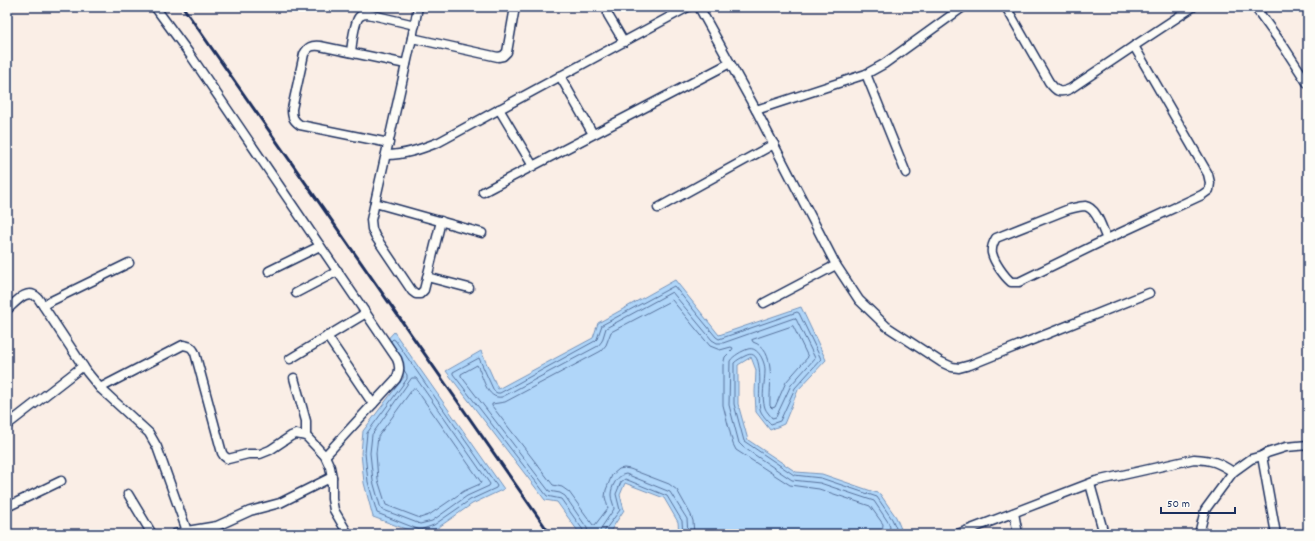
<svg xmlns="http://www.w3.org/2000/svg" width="1315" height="541" viewBox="0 0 1315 541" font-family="Dekko,sans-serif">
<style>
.water{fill:#b0d6f9;stroke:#7493bb}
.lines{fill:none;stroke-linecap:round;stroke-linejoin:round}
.shore{stroke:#57729c;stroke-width:1}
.street-casing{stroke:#1b2f5e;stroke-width:11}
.street{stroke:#fdfcf7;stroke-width:8}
.rail{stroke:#1b2f5e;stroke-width:3}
</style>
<rect width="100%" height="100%" fill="#faeee6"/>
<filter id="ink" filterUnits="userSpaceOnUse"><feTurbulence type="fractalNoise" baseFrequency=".025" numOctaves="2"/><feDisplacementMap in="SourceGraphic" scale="8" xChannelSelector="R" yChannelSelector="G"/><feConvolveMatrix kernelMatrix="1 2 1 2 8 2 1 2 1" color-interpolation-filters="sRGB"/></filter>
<g filter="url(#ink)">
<g class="water">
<path d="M 675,280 L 719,335 L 801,307 L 826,360 L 798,390 L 784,424 L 770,430 L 756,412 L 755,392 L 756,370 L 751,357 L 738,365 L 738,404 L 748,440 L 796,472 L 822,474 L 880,494 L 896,517 L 901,529 L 896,534 L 679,534 L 678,522 L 664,498 L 625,483 L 620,495 L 624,510 L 611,530 L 606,534 L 580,534 L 557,502 L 545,500 L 446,371 L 481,351 L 498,389 L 593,338 L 598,323 Z"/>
<path d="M 394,332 L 504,489 L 472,504 L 436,529 L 419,534 L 373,517 L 364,483 L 361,453 L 363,431 L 404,377 L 383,344 Z"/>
</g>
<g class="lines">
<g class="shore">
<path d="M 793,326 L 808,357 L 786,382 L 775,407 L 772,408 L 770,406 C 769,386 777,350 753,342 L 752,340 Z"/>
<path d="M 391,341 L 393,339 L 395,340 L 497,486 L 496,488 L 470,500 L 434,525 L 420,530 L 377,513 L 368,482 L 365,453 L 367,433 L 407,379 L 407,375 L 404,370"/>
<path d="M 412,378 L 416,378 L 490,484 L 489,486 L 467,496 L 432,521 L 420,524 L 381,509 L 373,481 L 370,453 L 372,435 Z"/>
<path d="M 413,389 L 416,389 L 481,482 L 480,484 L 464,491 L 429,515 L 420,518 L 386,505 L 378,480 L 376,453 L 378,437 Z"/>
<path d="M 583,534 L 583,530 L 561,499 L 547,496 L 453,374 L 453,372 L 479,358 L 494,391 L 497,393 L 500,393 L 595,341 L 597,339 L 602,325 L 674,286 L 716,337 L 719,339 L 797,312 L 799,313 L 821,359 L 795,388 L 780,421 L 771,424 C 767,420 761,414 760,409 C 757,399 767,344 745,356 C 741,358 737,360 734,363 L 734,404 L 744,441 L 794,475 L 821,478 L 877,497 L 892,519 L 896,528 L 894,534"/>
<path d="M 588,534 L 587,528 L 565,496 L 560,493 L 549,491 L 461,376 L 461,374 L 477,365 C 483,375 486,400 502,397 L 598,346 L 602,341 L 606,328 L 672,292 L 712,340 L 717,343 L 723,343 L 794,318 L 796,319 L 815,358 L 791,385 L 776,417 L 772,418 C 770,415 766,411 765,408 C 761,397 765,382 765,370 C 765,362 758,346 748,349 C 742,351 733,356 730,361 L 729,405 L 739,443 L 743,447 L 792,480 L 820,483 L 874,501 L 888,522 L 890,527 L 888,534"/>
<path d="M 599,534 L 601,528 L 614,509 C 614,504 611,500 611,495 C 611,487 617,475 626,474 L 670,492 L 687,519 L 688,534"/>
<path d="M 604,534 L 605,530 L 620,510 L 616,494 L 621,482 L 625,479 L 667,496 L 682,521 L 683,534"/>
<path d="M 694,534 L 693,521 L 691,515 L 677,490 L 669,484 L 630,469 L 624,468 L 619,469 L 612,475 L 606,490 L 605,497 L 608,508 L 595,525 L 593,525 L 569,492 L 562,487 L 553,485 L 492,406 L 492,404 L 505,402 L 601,351 L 606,345 L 611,332 L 672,300 L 710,346 L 720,350 L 731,347 L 733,348 L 732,350 L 725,357 L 723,365 L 723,405 L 733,444 L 736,450 L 790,485 L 819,489 L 870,506 L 883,524 L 882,534"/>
</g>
<g class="street-casing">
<g id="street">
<path d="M 155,7 L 191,56 L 397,359 C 400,366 400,371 396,379 L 325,456"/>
<path d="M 608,7 L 608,15 L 624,42"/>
<path d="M 699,7 L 756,110 L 836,265 L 859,300 L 886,326 L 941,362 L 952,367 L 959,368 L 970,365 L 1149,293"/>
<path d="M 1006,7 L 1049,82 C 1056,91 1059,94 1070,89 L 1134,46"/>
<path d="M 1255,7 L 1284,47 L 1308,84"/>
<path d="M 412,38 L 418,7"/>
<path d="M 351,52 C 352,44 354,23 359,17 C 362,14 365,14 368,14 L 415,25"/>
<path d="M 866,74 L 906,173"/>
<path d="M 560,76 L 593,134"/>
<path d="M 499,109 L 533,166"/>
<path d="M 756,110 L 866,74 L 884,64 L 963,7"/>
<path d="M 389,143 L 300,125 C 293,120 292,117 292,109 L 304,54 C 308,47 311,45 320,46 L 406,64"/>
<path d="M 386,155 C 405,155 421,149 439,142 L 688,7"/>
<path d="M 483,192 L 730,63"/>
<path d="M 375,203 L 482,233"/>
<path d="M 658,208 L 774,144"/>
<path d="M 441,221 L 424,290 L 420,294 L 416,294 L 412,291 L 375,236 L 372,229 L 371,220 L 412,38 L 498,57 L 503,56 L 507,52 L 515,7"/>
<path d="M 1107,239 C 1102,229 1097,208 1085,206 C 1080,206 1074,208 1069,209 L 996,238 C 993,243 991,247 992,253 C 994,262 1004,276 1011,282 L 1019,282 L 1107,239 L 1202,195 L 1209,190 L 1210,183 L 1208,174 L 1134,46 L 1193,7"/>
<path d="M 269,271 L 320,246"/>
<path d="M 427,277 L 469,288"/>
<path d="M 296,293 L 338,271"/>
<path d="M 764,303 L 836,265"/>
<path d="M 43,305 L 129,263"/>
<path d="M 7,310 C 16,302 27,287 38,298 L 87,372 L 100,388 L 183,345 C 190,346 192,347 195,353 L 222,453 L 224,456 L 228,459 L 248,454 L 260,454 L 270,450 L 291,436 L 296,434 L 306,436 L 325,456 L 330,467 L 332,477 L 332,499 L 334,510 L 348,534"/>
<path d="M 327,336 L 373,404"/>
<path d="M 290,359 L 366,313"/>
<path d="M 294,378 L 306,421 L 306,436"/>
<path d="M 100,388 L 149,433 L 157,447 L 187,531 L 217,526 L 250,511 L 280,503 L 332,477"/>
<path d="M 7,425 L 83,366"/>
<path d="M 1262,456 L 1276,534"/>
<path d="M 1090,484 L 1104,534"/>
<path d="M 128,494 L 152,534"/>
<path d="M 7,507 L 61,481"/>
<path d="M 1014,513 L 1018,534"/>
<path d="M 175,534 L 187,531"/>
<path d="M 958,534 L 1096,481 L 1194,459 C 1212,460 1218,462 1233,472"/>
<path d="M 1199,534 L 1205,510 L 1233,472 L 1251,459 L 1262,456 L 1267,453 L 1286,447 L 1308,445"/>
</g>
</g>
<use href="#street" class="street"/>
<path class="rail" d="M 183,7 L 550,534"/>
</g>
</g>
<rect width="1315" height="541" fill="none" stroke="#fdfcf7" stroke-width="24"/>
<rect x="12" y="12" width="1291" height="517" fill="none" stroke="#1b2f5e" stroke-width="1.5" filter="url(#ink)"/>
<path d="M1161 507v6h74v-6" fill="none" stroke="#1b2f5e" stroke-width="2"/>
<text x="1167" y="507" font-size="12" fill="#1b2f5e" stroke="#fdfcf7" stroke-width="3" paint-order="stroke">50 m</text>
</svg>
